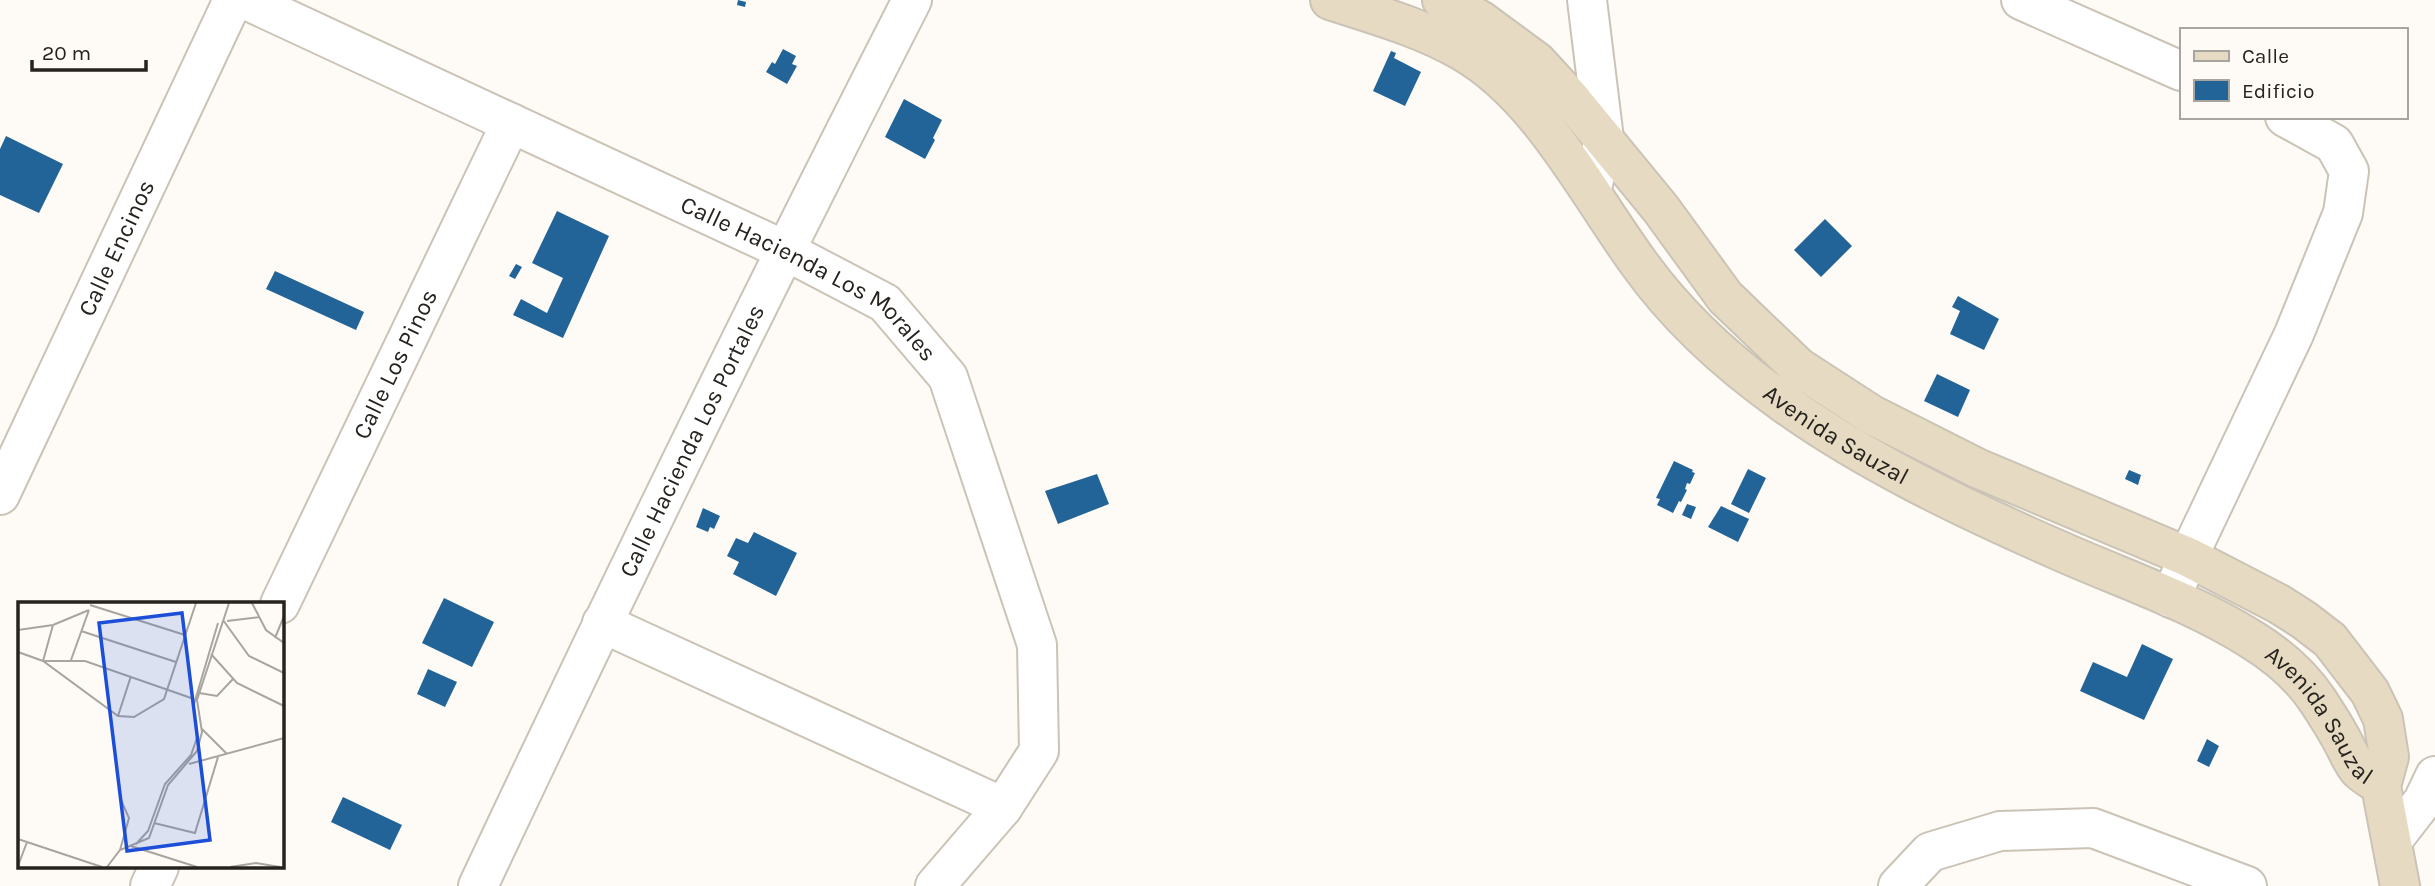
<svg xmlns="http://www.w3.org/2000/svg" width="2435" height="886" viewBox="0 0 2435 886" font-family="Karla,sans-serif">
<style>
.building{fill:#226498}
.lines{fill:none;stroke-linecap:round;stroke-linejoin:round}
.street-casing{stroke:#cac3b6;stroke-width:42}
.secondary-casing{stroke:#cac3b6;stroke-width:42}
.street{stroke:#fff;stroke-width:38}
.secondary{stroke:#e6dbc2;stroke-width:38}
.labels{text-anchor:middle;stroke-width:7;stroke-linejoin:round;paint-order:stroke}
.street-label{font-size:24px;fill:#26231f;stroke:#fefbf6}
.inset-road{fill:none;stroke:#a8a5a0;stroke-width:2}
.view{fill:#1d4ed8;fill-opacity:0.15;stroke:#1d4ed8;stroke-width:3.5}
.inset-edge{fill:none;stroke:#26231f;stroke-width:3.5}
</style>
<rect width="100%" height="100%" fill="#fefbf6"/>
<g class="building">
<path d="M 738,0 L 746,2 L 745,7 L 737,5 Z"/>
<path d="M 783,49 L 796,56 L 792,64 L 797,66 L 787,84 L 766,72 L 772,62 L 775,64 Z"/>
<path d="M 1391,51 L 1396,53 L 1394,58 L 1421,72 L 1405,106 L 1373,91 Z"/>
<path d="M 904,99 L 942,120 L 933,138 L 935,140 L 925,159 L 885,137 Z"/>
<path d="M 6,136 L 63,164 L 39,213 L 0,195 L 0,149 Z"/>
<path d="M 557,211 L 609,236 L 563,338 L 513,315 L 521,299 L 547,313 L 563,278 L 532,263 Z"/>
<path d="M 1825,219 L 1852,246 L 1821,277 L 1794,250 Z"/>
<path d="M 516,264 L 522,267 L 515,279 L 509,276 Z"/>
<path d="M 275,271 L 364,312 L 356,330 L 266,289 Z"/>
<path d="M 1958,296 L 1999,319 L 1984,350 L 1950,334 L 1960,311 L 1952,307 Z"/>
<path d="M 1937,374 L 1970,390 L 1958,417 L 1924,401 Z"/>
<path d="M 1674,461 L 1693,470 L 1692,472 L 1695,473 L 1690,484 L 1687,483 L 1685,489 L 1687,490 L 1681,502 L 1679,501 L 1673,513 L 1657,505 L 1660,499 L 1656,498 Z"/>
<path d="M 1748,469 L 1766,478 L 1749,513 L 1731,504 Z"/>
<path d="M 2129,470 L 2141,475 L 2138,485 L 2125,479 Z"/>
<path d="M 1097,474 L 1109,504 L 1058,524 L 1045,491 Z"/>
<path d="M 1687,504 L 1696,507 L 1691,519 L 1682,515 Z"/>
<path d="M 1721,506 L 1749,519 L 1738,542 L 1708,527 Z"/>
<path d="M 703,508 L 720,516 L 714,529 L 710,527 L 708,532 L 696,527 Z"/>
<path d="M 754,532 L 797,553 L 776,596 L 733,574 L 739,562 L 727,556 L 736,538 L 748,543 Z"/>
<path d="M 444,598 L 494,622 L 472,667 L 422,643 Z"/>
<path d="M 2142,644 L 2173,659 L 2144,720 L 2080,691 L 2093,662 L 2127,677 Z"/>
<path d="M 428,669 L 457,682 L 445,707 L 417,694 Z"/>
<path d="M 2207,739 L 2219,746 L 2209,767 L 2197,761 Z"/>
<path d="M 343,797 L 402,825 L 390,850 L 331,822 Z"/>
</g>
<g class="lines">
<g class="street-casing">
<g id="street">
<path id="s1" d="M 246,0 L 784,250 L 885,303 L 948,377 L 1037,645 L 1039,751 L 1003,807 L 935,886"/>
<path d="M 1587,0 L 1604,139 L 1591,192"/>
<path d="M 2021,0 L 2181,71"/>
<path id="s2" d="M 0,495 L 233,0"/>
<path d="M 2171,598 L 2188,557 L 2294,334 L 2343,213 L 2349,171 L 2334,144 L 2285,117"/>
<path id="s3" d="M 280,604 L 511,123"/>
<path d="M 602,623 L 1003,807"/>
<path d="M 2392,841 L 2423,801 L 2435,776"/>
<path d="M 150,886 L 159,867"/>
<path id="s4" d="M 478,886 C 618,588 762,293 912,0"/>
<path d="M 1898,886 L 1930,852 L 2000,831 L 2093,828 L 2247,886"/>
</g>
</g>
<g class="secondary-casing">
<g id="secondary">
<path id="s5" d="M 1330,0 C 1373,14 1423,28 1462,51 C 1539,95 1587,192 1638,262 C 1677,317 1729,364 1784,403 C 1864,461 1967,510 2058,550 C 2123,579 2193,602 2254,641 C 2278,656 2302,677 2318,701 C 2325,712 2333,724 2339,735 C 2346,746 2351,761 2359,770 C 2365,776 2375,781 2381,786"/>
<path d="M 1442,0 L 1480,20 L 1537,62 L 1569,97 L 1661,209 L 1725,297 L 1798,367 L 1872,415 L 1977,468 L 2188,557 L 2279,604 L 2304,620 L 2330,640 L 2370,692 L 2383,719 L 2389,757 L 2381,786 L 2400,886"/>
</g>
</g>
<use href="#street" class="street"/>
<use href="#secondary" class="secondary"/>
</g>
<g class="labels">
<g class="street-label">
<text dy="8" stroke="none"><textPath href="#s2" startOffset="273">Calle Encinos</textPath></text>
<text dy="8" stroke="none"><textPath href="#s1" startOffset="630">Calle Hacienda Los Morales</textPath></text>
<text dy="8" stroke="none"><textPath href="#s3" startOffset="266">Calle Los Pinos</textPath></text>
<text dy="8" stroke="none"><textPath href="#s5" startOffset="684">Avenida Sauzal</textPath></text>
<text dy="8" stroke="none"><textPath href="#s4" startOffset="494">Calle Hacienda Los Portales</textPath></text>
<text dy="8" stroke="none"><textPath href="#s5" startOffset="1251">Avenida Sauzal</textPath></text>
</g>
</g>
<g transform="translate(18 602)">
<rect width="266" height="266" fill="#fefbf6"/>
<path class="inset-road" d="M 234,1 L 248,28 L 266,41M 72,3 L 167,33M 205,18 L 231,54 L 266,71M 209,19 L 242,15M 0,28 L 35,23 L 71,8M 63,29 L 158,60M 257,36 L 266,14M 0,50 L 25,59 L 100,114 L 116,115 L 146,97 L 178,1M 193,52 L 219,81 L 266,104M 53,58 L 71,8M 25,59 L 67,59 L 176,97M 25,59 L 35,23M 181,91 L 199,94 L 215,77M 176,102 L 200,21M 100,114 L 113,74M 184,127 L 209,152M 171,162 L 266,136M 136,221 L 177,231 L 200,155M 0,237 L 84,265M 118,242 L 130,229 L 147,182 L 173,153 L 179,136M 113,244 L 179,265M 102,248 L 111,216 L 103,198M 0,264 L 9,240M 89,265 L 102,248 L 131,236 L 150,183 L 179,149 L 184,130 L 179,98 L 211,1M 212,265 L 238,261 L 262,265"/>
<path class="view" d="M 164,11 L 192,238 L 109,249 L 81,21 Z"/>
<rect width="266" height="266" class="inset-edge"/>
</g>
<rect x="2180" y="28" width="228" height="91" fill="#fefbf6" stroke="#a8a5a0" stroke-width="2"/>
<rect x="2194" y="51" width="35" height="10" fill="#e6dbc2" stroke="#a8a5a0" stroke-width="2"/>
<text x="2242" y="63" font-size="21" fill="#26231f">Calle</text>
<rect x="2194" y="80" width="35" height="21" fill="#226498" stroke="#a8a5a0" stroke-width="2"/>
<text x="2242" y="98" font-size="21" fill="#26231f">Edificio</text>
<path d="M32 60v10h114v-10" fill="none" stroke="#26231f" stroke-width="3.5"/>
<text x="42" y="60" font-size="21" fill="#26231f" stroke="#fefbf6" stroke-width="5" paint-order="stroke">20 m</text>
</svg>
